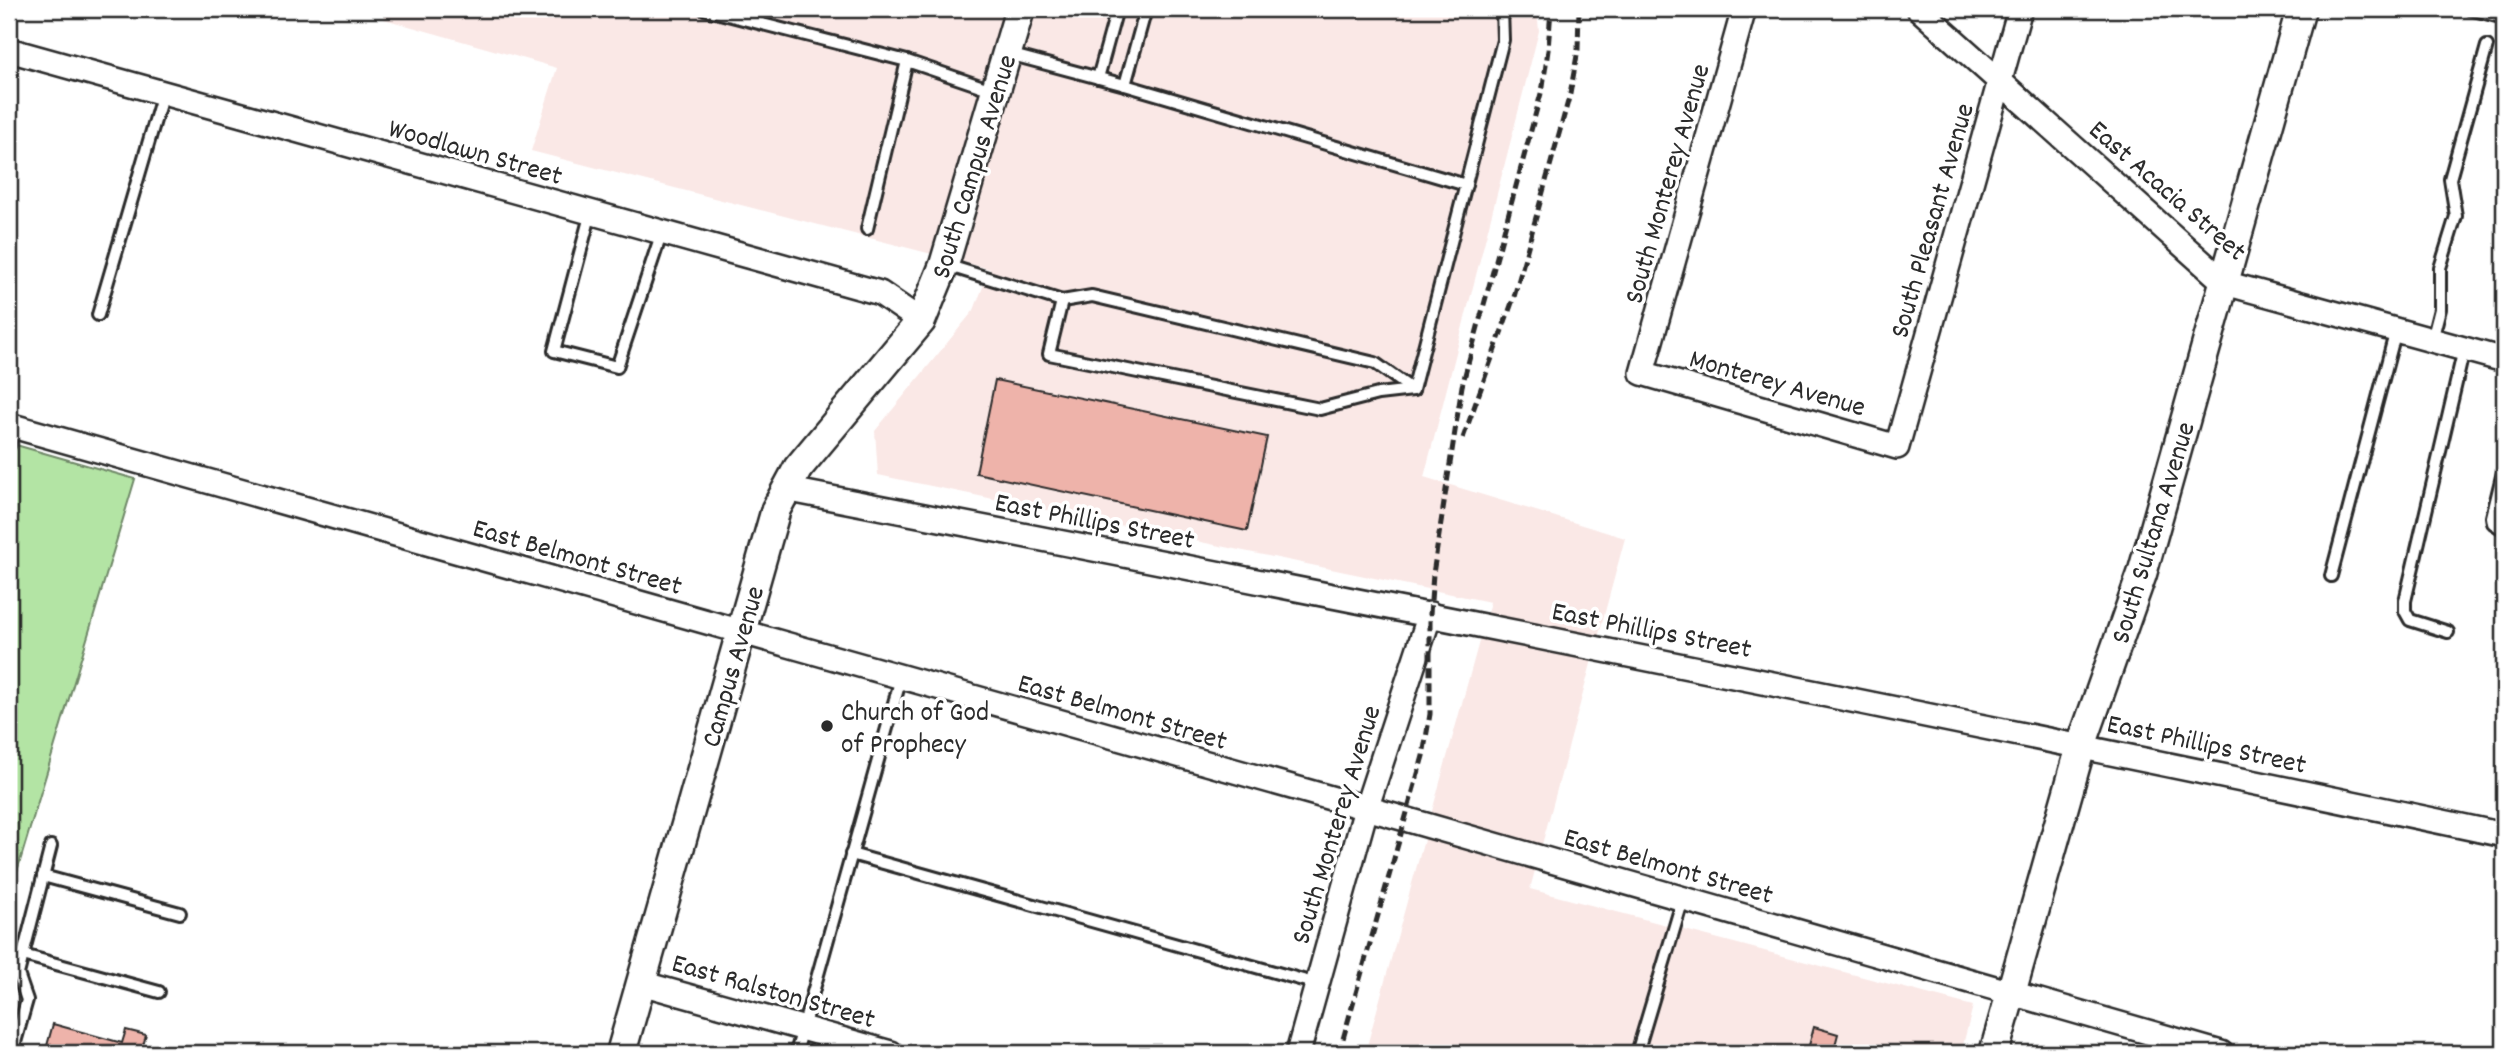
<svg xmlns="http://www.w3.org/2000/svg" width="2513" height="1062" viewBox="0 0 2513 1062" font-family="Dekko,sans-serif">
<style>
.built{fill:#fae8e6}
.green{fill:#b3e4a4;stroke:#6f8868;stroke-width:2}
.building{fill:#eeb3aa;stroke:#2b2b2b;stroke-width:2}
.lines{fill:none;stroke-linecap:round;stroke-linejoin:round}
.service-casing{stroke:#2b2b2b;stroke-width:16}
.minor-casing{stroke:#2b2b2b;stroke-width:28}
.tertiary-casing{stroke:#2b2b2b;stroke-width:33}
.service{stroke:#fff;stroke-width:10}
.minor{stroke:#fff;stroke-width:23}
.tertiary{stroke:#fff;stroke-width:28}
.rail{stroke:#2b2b2b;stroke-width:5;stroke-dasharray:10 5;stroke-linecap:butt}
.poi-dot{fill:#2b2b2b;stroke:#fff;stroke-width:2.5}
.labels{text-anchor:middle;stroke-width:7;stroke-linejoin:round;paint-order:stroke}
.street-label{font-size:28px;fill:#2b2b2b;stroke:#fff}
.poi-label{font-size:28px;fill:#2b2b2b;stroke:#fff;text-anchor:start}
</style>
<rect width="100%" height="100%" fill="#fff"/>
<filter id="ink" filterUnits="userSpaceOnUse"><feTurbulence type="fractalNoise" baseFrequency=".0143" numOctaves="2"/><feDisplacementMap in="SourceGraphic" scale="14" xChannelSelector="R" yChannelSelector="G"/><feConvolveMatrix kernelMatrix="1 2 1 2 8 2 1 2 1" color-interpolation-filters="sRGB"/></filter>
<g filter="url(#ink)">
<path class="built" d="M 387,9 L 1537,9 L 1539,31 L 1424,477 L 1625,538 L 1530,889 L 1973,1006 L 1961,1053 L 1365,1053 L 1490,602 L 878,475 L 875,431 L 974,310 L 990,269 L 531,151 L 557,68 L 384,19 Z"/>
<path class="green" d="M 9,443 L 135,479 L 9,898 Z"/>
<g class="building">
<path d="M 995,380 L 1267,437 L 1247,531 L 976,473 Z"/>
<path d="M 53,1024 L 122,1043 L 126,1030 L 146,1035 L 141,1053 L 45,1053 Z"/>
<path d="M 1814,1027 L 1838,1034 L 1833,1053 L 1807,1053 Z"/>
</g>
<g class="lines">
<g class="service-casing">
<g id="service">
<path d="M 704,9 L 907,61"/>
<path d="M 1146,9 L 1125,85 L 1466,185"/>
<path d="M 2470,9 L 2504,18"/>
<path d="M 1009,54 L 1125,85"/>
<path d="M 1098,78 L 1117,9"/>
<path d="M 591,212 L 554,351 L 617,367 L 662,232"/>
<path d="M 867,229 L 907,61 L 995,91"/>
<path d="M 946,265 L 1062,301 L 1049,354 L 1320,409 L 1378,394 L 1413,390 L 1503,40 L 1502,9"/>
<path d="M 1062,301 L 1092,296 L 1375,363 L 1413,390"/>
<path d="M 98,315 L 163,93"/>
<path d="M 2432,340 L 2440,309 L 2440,268 L 2456,216 L 2450,179 L 2487,46"/>
<path d="M 9,446 L 14,426"/>
<path d="M 2504,468 L 2492,517 L 2493,523 L 2504,530"/>
<path d="M 2331,576 L 2396,330"/>
<path d="M 2448,632 L 2410,620 L 2405,611 L 2405,601 L 2464,349"/>
<path d="M 851,854 L 1317,984"/>
<path d="M 43,876 L 180,913"/>
<path d="M 23,955 L 159,992"/>
<path d="M 12,1053 L 27,1000 L 18,974 L 51,846"/>
<path d="M 796,1053 L 901,678"/>
<path d="M 1637,1053 L 1683,899"/>
</g>
</g>
<g class="minor-casing">
<g id="minor">
<path d="M 1744,9 L 1642,373 L 1897,447 L 2020,9"/>
<path d="M 1919,9 L 2225,283 L 2504,360"/>
<path d="M 9,50 L 880,293 L 921,321"/>
<path d="M 9,425 L 1405,819 L 2221,1053"/>
<path d="M 785,489 C 1359,600 1932,714 2504,835"/>
<path d="M 641,983 L 891,1053"/>
<path d="M 1298,1053 L 1366,809 L 1430,614"/>
</g>
</g>
<g class="tertiary-casing">
<g id="tertiary">
<path d="M 621,1053 L 776,509 L 798,468 L 921,321 L 944,265 L 1020,9"/>
<path d="M 1994,1053 L 2081,746 L 2142,574 L 2301,9"/>
</g>
</g>
<use href="#service" class="service"/>
<use href="#minor" class="minor"/>
<use href="#tertiary" class="tertiary"/>
<g class="rail">
<path d="M 1463,438 L 1514,297 L 1570,94 L 1578,50 L 1579,9"/>
<path d="M 1339,1053 L 1423,756 L 1430,714 L 1430,614 L 1433,574 L 1462,386 L 1543,86 L 1548,50 L 1551,9"/>
</g>
</g>
</g>
<circle class="poi-dot" cx="827" cy="726" r="7"/>
<g class="labels">
<g class="street-label">
<text transform="translate(476 150) rotate(16)" y="10">Woodlawn Street</text>
<text transform="translate(972 166) rotate(-73)" y="10">South Campus Avenue</text>
<text transform="translate(1665 183) rotate(-74)" y="10">South Monterey Avenue</text>
<text transform="translate(2169 189) rotate(41)" y="10">East Acacia Street</text>
<text transform="translate(1930 220) rotate(-74)" y="10">South Pleasant Avenue</text>
<text transform="translate(1778 381) rotate(16)" y="10">Monterey Avenue</text>
<text transform="translate(1095 519) rotate(11)" y="10">East Phillips Street</text>
<text transform="translate(2151 532) rotate(-73)" y="10">South Sultana Avenue</text>
<text transform="translate(578 555) rotate(16)" y="10">East Belmont Street</text>
<text transform="translate(1652 628) rotate(11)" y="10">East Phillips Street</text>
<text transform="translate(731 666) rotate(-74)" y="10">Campus Avenue</text>
<text transform="translate(1123 710) rotate(16)" y="10">East Belmont Street</text>
<text transform="translate(2207 742) rotate(12)" y="10">East Phillips Street</text>
<text transform="translate(1334 824) rotate(-73)" y="10">South Monterey Avenue</text>
<text transform="translate(1669 864) rotate(16)" y="10">East Belmont Street</text>
<text transform="translate(774 989) rotate(16)" y="10">East Ralston Street</text>
</g>
<g class="poi-label">
<text x="841" y="720">Church of God<tspan x="841" dy="32">of Prophecy</tspan></text>
</g>
</g>
<rect width="2513" height="1062" fill="none" stroke="#fff" stroke-width="35"/>
<rect x="18" y="18" width="2478" height="1027" fill="none" stroke="#2b2b2b" stroke-width="2.5" filter="url(#ink)"/>
</svg>
